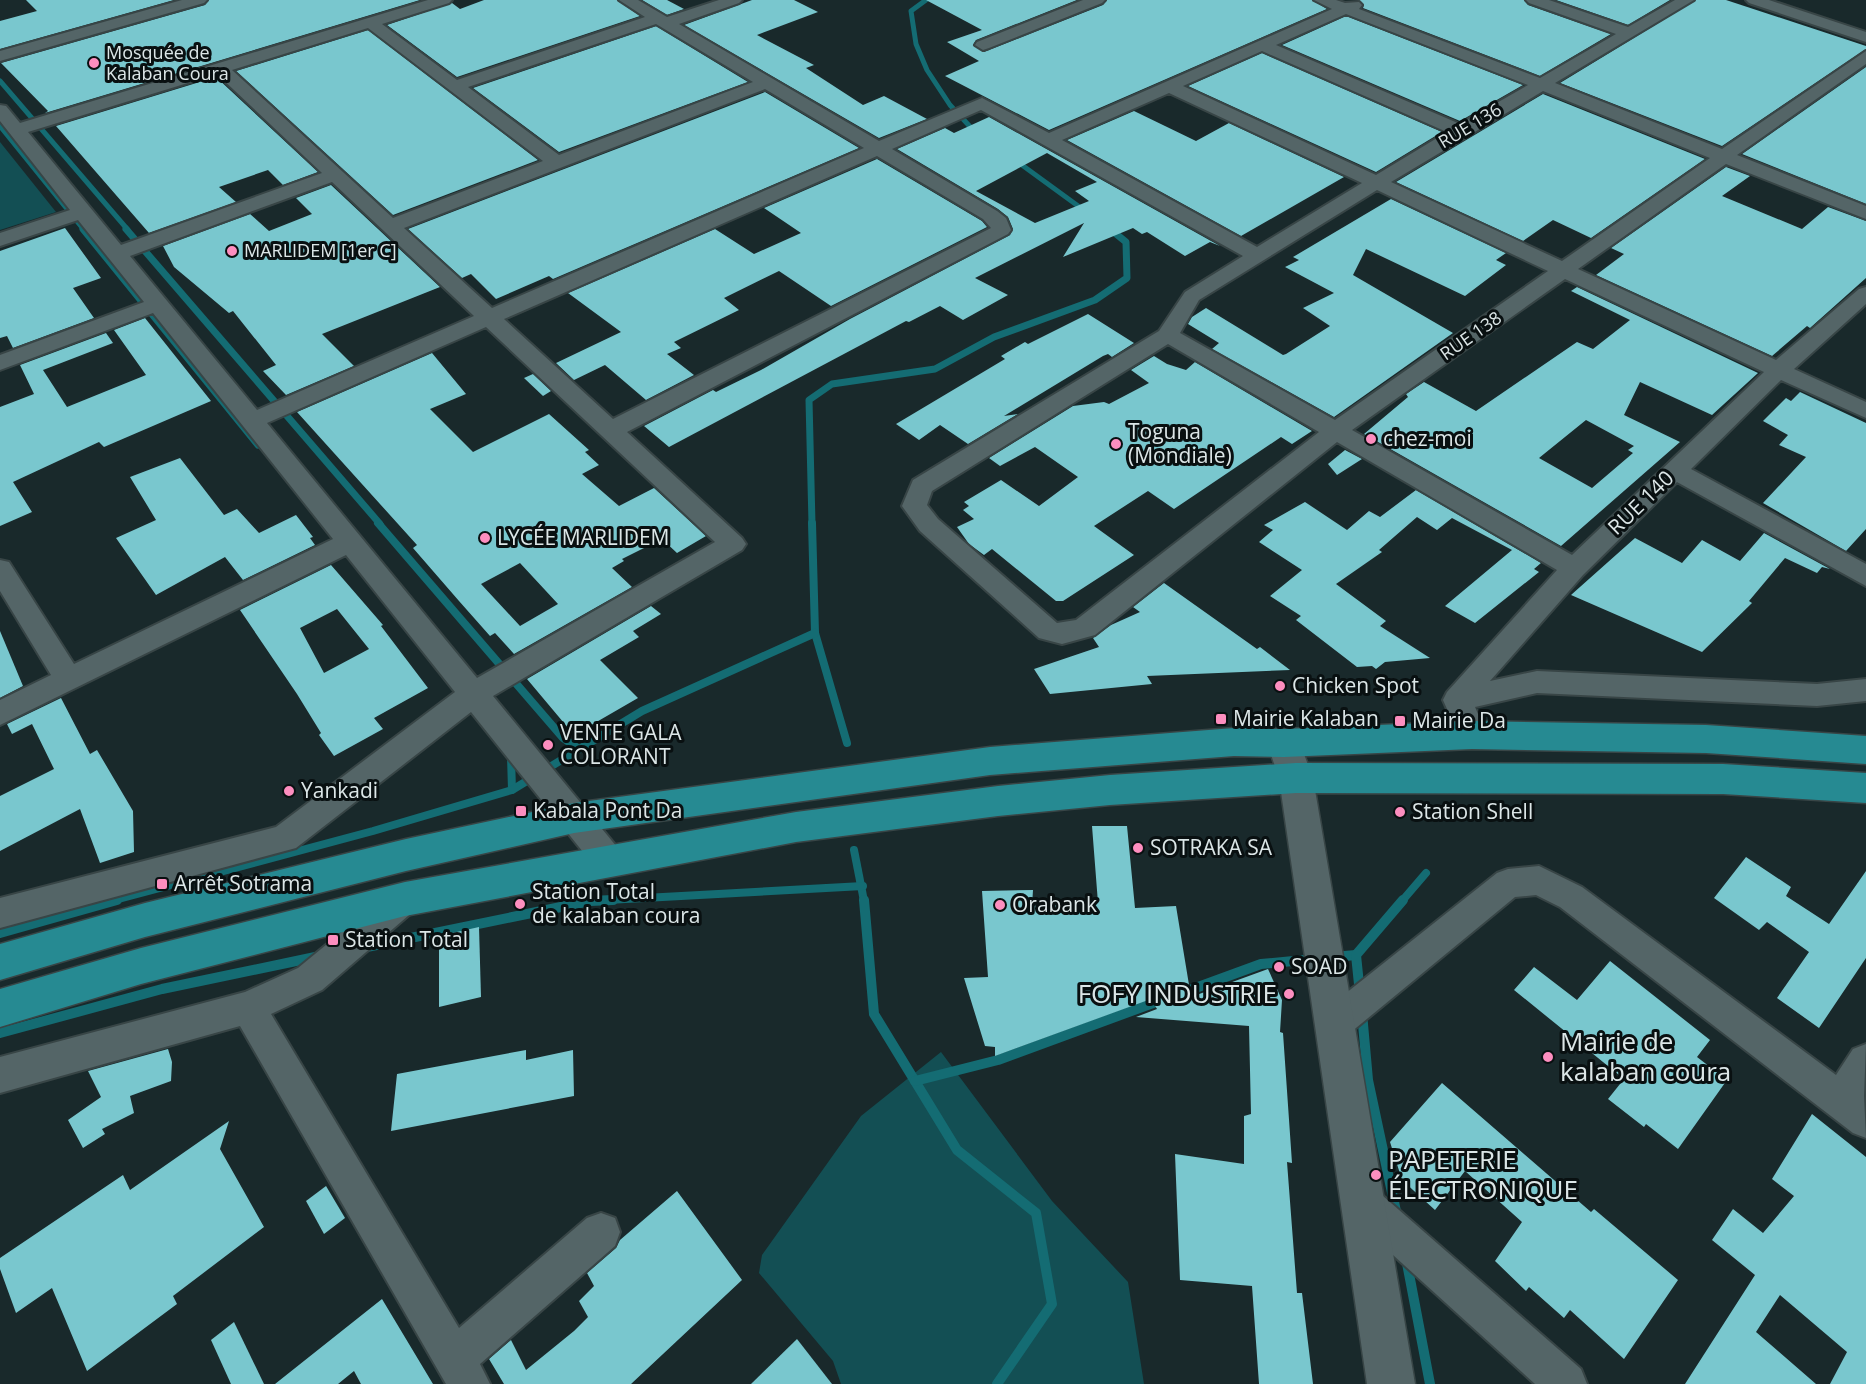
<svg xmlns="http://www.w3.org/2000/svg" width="1866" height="1384" viewBox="0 0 1866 1384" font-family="'Open Sans',sans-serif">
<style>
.green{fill:#134f54}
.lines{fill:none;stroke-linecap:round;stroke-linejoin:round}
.stream-far3{stroke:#146c73;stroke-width:5}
.stream-far2{stroke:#146c73;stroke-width:7}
.stream-far1{stroke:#146c73;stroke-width:8}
.stream{stroke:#146c73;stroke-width:10}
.building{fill:#79c7ce;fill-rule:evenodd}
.minor-casing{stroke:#384546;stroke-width:4}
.tertiary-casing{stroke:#384546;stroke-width:3}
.trunk-casing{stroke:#384546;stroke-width:3}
.minor{fill:#546567;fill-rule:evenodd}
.tertiary{fill:#546567;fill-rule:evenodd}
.trunk{fill:#268a92;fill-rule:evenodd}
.poi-dot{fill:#fd8ebf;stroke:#091011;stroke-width:2}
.labels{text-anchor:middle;stroke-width:6;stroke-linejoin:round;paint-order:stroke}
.far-poi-label{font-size:18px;fill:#dce6e7;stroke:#091011;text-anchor:start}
.far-street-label{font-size:18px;fill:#dce6e7;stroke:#091011}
.poi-label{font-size:21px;fill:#dce6e7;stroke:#091011;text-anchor:start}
.street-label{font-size:21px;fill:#dce6e7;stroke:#091011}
.near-poi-label{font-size:26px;fill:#dce6e7;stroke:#091011;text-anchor:start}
</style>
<rect width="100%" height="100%" fill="#19292b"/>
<g class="green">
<path d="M 0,142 L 56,212 L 0,230 Z"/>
<path d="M 941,1052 L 1052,1201 L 1128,1282 L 1144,1384 L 841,1384 L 833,1361 L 759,1273 L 762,1255 L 861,1116 Z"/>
</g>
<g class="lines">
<g class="stream-far3">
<path d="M 926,0 L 911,11 L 916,44 L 927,70 L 950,105 L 975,132"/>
<path d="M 0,81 L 128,230"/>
<path d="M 0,126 L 84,230"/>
<path d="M 1015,160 L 1085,211"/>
</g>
<g class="stream-far2">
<path d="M 83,229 L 258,445"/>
<path d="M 126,229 L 380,524"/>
<path d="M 812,524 L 809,400 L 832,384 L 935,369 L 994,337 L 1095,300 L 1127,278 L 1126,242 L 1110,229"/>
</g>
<g class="stream-far1">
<path d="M 378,523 L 563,738 L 579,749"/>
<path d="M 812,523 L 815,633 L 847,743"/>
<path d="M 508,753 L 511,756 L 512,790"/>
<path d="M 854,850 L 864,901"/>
<path d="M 111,901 L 373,831 L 512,790 L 642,711 L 815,633"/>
<path d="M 589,901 L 863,886"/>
<path d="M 1402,901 L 1426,873"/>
</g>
<g class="stream">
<path d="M 864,900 L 874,1014 L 957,1150 L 1036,1213 L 1052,1304 L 997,1384"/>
<path d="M 0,933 L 117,900"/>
<path d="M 362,948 L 590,901 L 613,900"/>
<path d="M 1333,957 L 1356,955"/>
<path d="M 1179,994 L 1261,964 L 1314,959"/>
<path d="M 1360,994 L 1356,955 L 1403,900"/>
<path d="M 1362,1013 L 1368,1080 L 1397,1216"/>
<path d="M 0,1033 L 162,989 L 320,956"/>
<path d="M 915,1081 L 998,1060 L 1164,999"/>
<path d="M 1406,1258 L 1430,1384"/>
</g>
</g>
<g class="building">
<path d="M 26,0 L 174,0 L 0,49 L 0,21 L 37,11 Z"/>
<path d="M 209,0 L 420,0 L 45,113 L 48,111 L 1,63 L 205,5 Z"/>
<path d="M 484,0 L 617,0 L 640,16 L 457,77 L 387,25 L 452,3 L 460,9 Z"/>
<path d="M 642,0 L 667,0 L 684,9 L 667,15 Z"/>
<path d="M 752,0 L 794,0 L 818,12 L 757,35 L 814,65 L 806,68 L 863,105 L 884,96 L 927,119 L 879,138 L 684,25 Z"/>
<path d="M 926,0 L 1077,0 L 976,40 L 973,45 L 984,52 L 1103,5 L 1107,0 L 1312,0 L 1327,9 L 1049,130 L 945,76 L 979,61 L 947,42 L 982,30 Z"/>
<path d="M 1359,0 L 1524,0 L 1528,5 L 1611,34 L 1540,76 L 1363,8 L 1364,5 Z"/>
<path d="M 1556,0 L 1670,0 L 1628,25 Z"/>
<path d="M 1696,0 L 1726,0 L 1866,46 L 1866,49 L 1722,146 L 1560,83 Z"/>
<path d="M 1346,16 L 1523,85 L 1460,121 L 1282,45 Z"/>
<path d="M 656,26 L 748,82 L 559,152 L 473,88 Z"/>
<path d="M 368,30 L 538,160 L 393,215 L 236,71 Z"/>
<path d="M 1262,53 L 1442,132 L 1376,172 L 1188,86 Z"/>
<path d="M 1866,67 L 1866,204 L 1742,154 Z"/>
<path d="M 216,77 L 318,172 L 283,185 L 268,170 L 219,187 L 236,202 L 149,233 L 56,126 Z"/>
<path d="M 765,92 L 859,148 L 553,279 L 549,276 L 496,299 L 471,274 L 462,278 L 408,229 Z"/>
<path d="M 1543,94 L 1705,159 L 1591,238 L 1553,220 L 1523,241 L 1396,182 Z"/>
<path d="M 1134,111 L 1196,141 L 1229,123 L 1344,177 L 1241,236 L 1067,140 Z"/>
<path d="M 989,117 L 1220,246 L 1210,242 L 1185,256 L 1147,232 L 1142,234 L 1133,228 L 1063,257 L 1084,223 L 975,278 L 1008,295 L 963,320 L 940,306 L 909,322 L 906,321 L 669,447 L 644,426 L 713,390 L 716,392 L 761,370 L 850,319 L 1010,235 L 1013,229 L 1008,217 L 998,209 L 897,149 L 945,128 L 954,133 ZM 1047,153 L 1097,182 L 1075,191 L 1089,201 L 1035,223 L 976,191 Z"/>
<path d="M 877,159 L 982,221 L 987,227 L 831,306 L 779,271 L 724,298 L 739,310 L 674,342 L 681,348 L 667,354 L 694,375 L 646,400 L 605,365 L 574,380 L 556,363 L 621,332 L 568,293 L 715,229 L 754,254 L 801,233 L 764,208 Z"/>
<path d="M 1726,167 L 1750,176 L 1722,196 L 1802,229 L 1828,207 L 1866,221 L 1866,278 L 1810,328 L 1807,326 L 1772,356 L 1596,275 L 1624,254 L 1611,248 Z"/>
<path d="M 331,185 L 440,287 L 322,334 L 354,366 L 286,395 L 263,371 L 276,365 L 233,311 L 229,313 L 174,267 L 163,246 L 250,214 L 269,231 L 312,214 L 296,198 Z"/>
<path d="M 1391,199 L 1506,253 L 1496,260 L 1506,265 L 1465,296 L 1366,249 L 1353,275 L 1453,333 L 1334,417 L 1212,349 L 1219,343 L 1188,324 L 1192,317 L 1206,308 L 1283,355 L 1286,354 L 1330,326 L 1303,308 L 1334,293 L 1285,267 L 1299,260 L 1293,257 Z"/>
<path d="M 65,228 L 101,278 L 73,288 L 94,318 L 13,348 L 7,336 L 0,338 L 0,251 Z"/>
<path d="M 1577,287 L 1758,373 L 1712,415 L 1640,382 L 1624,415 L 1680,442 L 1561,546 L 1364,434 L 1408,397 L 1406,394 L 1424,382 L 1476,411 L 1577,342 L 1593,349 L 1630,320 L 1571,291 ZM 1586,420 L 1634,446 L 1628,450 L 1633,453 L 1592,488 L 1539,458 Z"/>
<path d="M 1088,314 L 1134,343 L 1112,357 L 1108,354 L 1103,356 L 1004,416 L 1018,414 L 968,444 L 940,425 L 919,440 L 896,424 L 1005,359 L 1001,356 L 1025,342 L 1028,344 Z"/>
<path d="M 145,318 L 211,401 L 104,447 L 99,442 L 13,482 L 32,512 L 0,526 L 0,407 L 34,394 L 20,365 L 106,333 L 113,343 L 43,370 L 67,407 L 146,375 L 114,330 Z"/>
<path d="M 432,353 L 466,394 L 430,409 L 473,452 L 549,414 L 589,450 L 585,452 L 599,465 L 582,474 L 619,506 L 654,488 L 706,536 L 677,553 L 662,539 L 622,559 L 624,561 L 612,568 L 632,587 L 514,654 L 495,633 L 490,636 L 459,601 L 413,548 L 417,545 L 297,412 ZM 520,563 L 558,604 L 520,626 L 481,584 Z"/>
<path d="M 1154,356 L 1167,364 L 1186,370 L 1195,362 L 1312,431 L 1292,444 L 1281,437 L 1174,509 L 1148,491 L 1094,526 L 1134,555 L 1063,601 L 1056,601 L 992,549 L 984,555 L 969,544 L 957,527 L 974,519 L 963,510 L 969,506 L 964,502 L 1001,480 L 1039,506 L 1078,477 L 1035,447 L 1000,466 L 989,458 L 1073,406 L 1104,402 L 1109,404 L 1149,383 L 1131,370 Z"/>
<path d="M 533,374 L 551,391 L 543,396 L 524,378 Z"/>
<path d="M 1800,392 L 1866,423 L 1866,529 L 1846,551 L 1763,503 L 1806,457 L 1779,445 L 1788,435 L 1763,421 L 1786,398 L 1791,401 Z"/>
<path d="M 1345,450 L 1362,459 L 1337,475 L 1328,464 Z"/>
<path d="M 180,458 L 224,515 L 237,509 L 259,533 L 296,515 L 313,537 L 310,538 L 315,545 L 243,580 L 225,557 L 156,595 L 116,538 L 156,520 L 130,477 Z"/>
<path d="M 1416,490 L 1541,563 L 1534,569 L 1539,572 L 1475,623 L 1445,606 L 1512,550 L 1452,518 L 1437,530 L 1417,517 L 1379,550 L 1382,552 L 1336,584 L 1386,621 L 1380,626 L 1430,658 L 1385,662 L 1376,669 L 1372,666 L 1357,667 L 1296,620 L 1301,616 L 1270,596 L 1302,570 L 1259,542 L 1273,530 L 1264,525 L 1305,502 L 1347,530 L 1369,511 L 1380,517 Z"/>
<path d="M 1764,533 L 1830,569 L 1822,567 L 1817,573 L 1785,558 L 1749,601 L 1752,603 L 1702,652 L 1571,595 L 1635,538 L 1682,563 L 1702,540 L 1740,561 Z"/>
<path d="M 331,565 L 383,625 L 381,626 L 428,688 L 374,718 L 383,729 L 334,756 L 319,735 L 321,733 L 297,694 L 240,610 ZM 337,609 L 369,649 L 324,673 L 300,628 Z"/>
<path d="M 1164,583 L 1257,649 L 1260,647 L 1290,670 L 1147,676 L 1152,684 L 1050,694 L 1034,669 L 1099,647 L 1093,638 L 1111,625 L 1140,612 L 1133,607 Z"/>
<path d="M 651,606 L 661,614 L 633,631 L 639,637 L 600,660 L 638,698 L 574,735 L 527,679 Z"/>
<path d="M 0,631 L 23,686 L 0,698 Z"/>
<path d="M 61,698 L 90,754 L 97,750 L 133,811 L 134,852 L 100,863 L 80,809 L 0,851 L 0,796 L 54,769 L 32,724 L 12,734 L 7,724 Z"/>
<path d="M 1092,826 L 1127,826 L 1135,908 L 1176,906 L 1191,997 L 1268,969 L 1282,1000 L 1280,1032 L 1283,1033 L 1292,1163 L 1287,1162 L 1297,1293 L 1302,1293 L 1313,1384 L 1259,1384 L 1252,1286 L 1180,1280 L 1175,1154 L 1244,1164 L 1244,1116 L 1251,1114 L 1249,1026 L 1136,1017 L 1157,1009 L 1151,999 L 995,1056 L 995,1047 L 985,1046 L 964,978 L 988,977 L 982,891 L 1033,890 L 1032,906 L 1098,903 Z"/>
<path d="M 1746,857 L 1791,887 L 1786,896 L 1829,924 L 1866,871 L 1866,958 L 1819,1028 L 1777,998 L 1809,952 L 1767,922 L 1759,930 L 1714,898 Z"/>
<path d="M 479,927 L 481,997 L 439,1007 L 439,936 Z"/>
<path d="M 1610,961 L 1710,1040 L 1697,1057 L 1727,1080 L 1678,1149 L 1646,1124 L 1644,1127 L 1608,1099 L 1624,1079 L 1514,990 L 1534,967 L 1577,1000 Z"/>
<path d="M 168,1049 L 172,1062 L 171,1081 L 130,1096 L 134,1113 L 102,1129 L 105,1134 L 83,1148 L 68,1120 L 101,1097 L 88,1071 Z"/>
<path d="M 526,1050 L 526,1060 L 573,1050 L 574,1096 L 391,1131 L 397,1074 Z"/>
<path d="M 1442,1083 L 1591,1212 L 1594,1209 L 1678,1280 L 1624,1359 L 1570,1310 L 1564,1318 L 1529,1287 L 1526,1291 L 1495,1261 L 1522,1222 L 1465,1171 L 1435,1210 L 1402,1180 L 1390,1142 Z"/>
<path d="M 1812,1114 L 1866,1157 L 1866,1384 L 1830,1384 L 1847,1352 L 1780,1295 L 1756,1332 L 1816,1384 L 1685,1384 L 1755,1275 L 1712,1240 L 1733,1209 L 1763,1233 L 1794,1196 L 1772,1179 Z"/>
<path d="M 229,1121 L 220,1149 L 264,1227 L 173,1296 L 177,1304 L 87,1371 L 52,1288 L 16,1313 L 0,1269 L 0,1258 L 123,1175 L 130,1190 Z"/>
<path d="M 326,1186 L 345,1218 L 324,1234 L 306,1201 Z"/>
<path d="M 677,1191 L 742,1280 L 631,1384 L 504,1384 L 489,1359 L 511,1340 L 526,1370 L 574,1331 L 588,1317 L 579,1301 L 594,1286 L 587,1273 L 616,1248 L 620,1240 Z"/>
<path d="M 382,1299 L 433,1384 L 361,1384 L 354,1371 L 338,1384 L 275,1384 Z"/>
<path d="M 234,1322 L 264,1384 L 231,1384 L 211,1340 Z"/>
<path d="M 797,1339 L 832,1384 L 751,1384 Z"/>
</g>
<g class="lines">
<g class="minor-casing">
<g id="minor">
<path d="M 182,0 L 207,0 L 204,3 L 0,61 L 0,51 Z"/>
<path d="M 428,0 L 452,0 L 449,3 L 382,24 L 457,80 L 645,17 L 619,0 L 638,0 L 667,17 L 719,0 L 742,0 L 739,3 L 679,24 L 879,141 L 982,98 L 1049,133 L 1332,9 L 1314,0 L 1336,0 L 1345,3 L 1359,2 L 1362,5 L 1359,9 L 1540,78 L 1616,34 L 1529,3 L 1526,0 L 1549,0 L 1628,27 L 1675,0 L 1694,0 L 1555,83 L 1722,149 L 1866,51 L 1866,64 L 1737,155 L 1866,206 L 1866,219 L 1726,164 L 1578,269 L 1776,360 L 1859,289 L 1866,287 L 1866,304 L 1794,369 L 1866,402 L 1866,418 L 1781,380 L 1691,469 L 1866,564 L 1866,586 L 1677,482 L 1583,575 L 1490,681 L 1537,671 L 1817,684 L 1866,679 L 1866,701 L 1817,706 L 1537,693 L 1475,707 L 1487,735 L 1482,743 L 1472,747 L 1462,743 L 1443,700 L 1447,692 L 1557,570 L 1337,442 L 1095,635 L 1062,644 L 1039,638 L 920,531 L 902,506 L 913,480 L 1159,331 L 1185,292 L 1243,256 L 981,110 L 892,149 L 997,211 L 1006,218 L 1011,230 L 1008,234 L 627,432 L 742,538 L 746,544 L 742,550 L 493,696 L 621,852 L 626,862 L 621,872 L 610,876 L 599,872 L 471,712 L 296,848 L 0,928 L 0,898 L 276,827 L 455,692 L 346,555 L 0,725 L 0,700 L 51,675 L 0,591 L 0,560 L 9,562 L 74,664 L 333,539 L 153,313 L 0,370 L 0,355 L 144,302 L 78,220 L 0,246 L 0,233 L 70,210 L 0,121 L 0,105 L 6,106 L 20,123 ZM 1346,14 L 1528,85 L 1460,124 L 1276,45 ZM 656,24 L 753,82 L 559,155 L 468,87 ZM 368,28 L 543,161 L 393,218 L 232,70 ZM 1262,51 L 1447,132 L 1376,175 L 1183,86 ZM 217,74 L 322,173 L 121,245 L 28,132 ZM 765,89 L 864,148 L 492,308 L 404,228 ZM 1543,91 L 1710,158 L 1562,261 L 1391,182 ZM 1169,93 L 1362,183 L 1257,247 L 1062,140 ZM 877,156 L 983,219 L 991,228 L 613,419 L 504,319 ZM 332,182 L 474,316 L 257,410 L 130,256 ZM 1377,190 L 1548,271 L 1335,420 L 1180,333 L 1199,300 ZM 1565,279 L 1764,372 L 1572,555 L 1352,430 ZM 486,327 L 715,542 L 477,678 L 267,423 ZM 1168,344 L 1319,432 L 1076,620 L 1057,623 L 938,519 L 927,505 L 932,491 Z"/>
<path d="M 1083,0 L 1105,0 L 1102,3 L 989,48 L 983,50 L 975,45 L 977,42 Z"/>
<path d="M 1746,0 L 1769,0 L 1866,32 L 1866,42 L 1749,3 Z"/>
<path d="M 1539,866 L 1582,887 L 1836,1075 L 1853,1049 L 1866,1044 L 1864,1096 L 1866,1138 L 1853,1133 L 1560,907 L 1536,895 L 1515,897 L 1345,1037 L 1333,1042 L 1321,1037 L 1316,1025 L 1321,1013 L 1497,873 L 1508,869 Z"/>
<path d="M 405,884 L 416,889 L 421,899 L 416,909 L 322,990 L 271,1014 L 459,1328 L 587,1218 L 601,1213 L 615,1218 L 620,1232 L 615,1246 L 480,1364 L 490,1384 L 446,1384 L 240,1026 L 0,1093 L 0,1057 L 245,992 L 298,968 L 394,889 Z"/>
<path d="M 1362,1183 L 1375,1189 L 1581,1369 L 1587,1384 L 1535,1384 L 1349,1215 L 1343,1202 L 1349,1189 Z"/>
</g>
</g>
<g class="tertiary-casing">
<path id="tertiary" d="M 1284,729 L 1296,733 L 1313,778 L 1415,1384 L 1367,1384 L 1279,778 L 1267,743 L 1272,733 Z"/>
</g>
<g class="trunk-casing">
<g id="trunk">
<path d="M 1472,721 L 1706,725 L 1866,736 L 1866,764 L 1706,753 L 1472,749 L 1284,757 L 1234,756 L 990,775 L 574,833 L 406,871 L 145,937 L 0,980 L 0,944 L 145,903 L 406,839 L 574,803 L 990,747 L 1234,728 L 1284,729 Z"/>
<path d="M 1296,763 L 1723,764 L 1866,773 L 1866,803 L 1723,794 L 1296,793 L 1110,805 L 998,816 L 796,842 L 405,916 L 141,984 L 0,1027 L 0,989 L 141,948 L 405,882 L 796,812 L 998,786 L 1110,775 Z"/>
</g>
</g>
<use href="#minor" class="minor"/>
<use href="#tertiary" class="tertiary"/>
<use href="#trunk" class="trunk"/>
</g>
<g class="poi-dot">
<circle cx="94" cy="63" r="6"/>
<circle cx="232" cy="251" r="6"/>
<circle cx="1371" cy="439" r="6"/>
<circle cx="1116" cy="444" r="6"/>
<circle cx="485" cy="538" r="6"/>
<circle cx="1280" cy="686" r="6"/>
<rect x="1215" y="713" width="12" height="12" rx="3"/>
<rect x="1394" y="715" width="12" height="12" rx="3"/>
<circle cx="548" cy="745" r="6"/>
<circle cx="289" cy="791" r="6"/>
<rect x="515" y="805" width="12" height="12" rx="3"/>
<circle cx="1400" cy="812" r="6"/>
<circle cx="1138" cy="848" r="6"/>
<rect x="156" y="878" width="12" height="12" rx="3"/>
<circle cx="520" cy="904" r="6"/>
<circle cx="1000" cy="905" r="6"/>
<rect x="327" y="934" width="12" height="12" rx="3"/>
<circle cx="1279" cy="967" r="6"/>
<circle cx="1289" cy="994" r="6"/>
<circle cx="1548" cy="1057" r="6"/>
<circle cx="1376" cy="1175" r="6"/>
</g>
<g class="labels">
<g class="far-poi-label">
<text x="106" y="59">Mosquée de<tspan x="106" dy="21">Kalaban Coura</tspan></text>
<text x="244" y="257">MARLIDEM [1er C]</text>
</g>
<g class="far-street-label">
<text transform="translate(1470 126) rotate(-31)" y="6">RUE 136</text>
<text transform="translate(1471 336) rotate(-35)" y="6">RUE 138</text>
</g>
<g class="poi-label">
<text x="1128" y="439">Toguna<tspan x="1128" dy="24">(Mondiale)</tspan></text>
<text x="1383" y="446">chez-moi</text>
<text x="497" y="545">LYCÉE MARLIDEM</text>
<text x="1292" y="693">Chicken Spot</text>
<text x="1233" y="726">Mairie Kalaban</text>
<text x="1412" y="728">Mairie Da</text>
<text x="560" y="740">VENTE GALA<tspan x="560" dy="24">COLORANT</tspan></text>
<text x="301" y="798">Yankadi</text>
<text x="533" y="818">Kabala Pont Da</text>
<text x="1412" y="819">Station Shell</text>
<text x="1150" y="855">SOTRAKA SA</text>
<text x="174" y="891">Arrêt Sotrama</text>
<text x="532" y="899">Station Total<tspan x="532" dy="24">de kalaban coura</tspan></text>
<text x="1012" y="912">Orabank</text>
<text x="345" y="947">Station Total</text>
<text x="1291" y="974">SOAD</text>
</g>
<g class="street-label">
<text transform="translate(1641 503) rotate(-44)" y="7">RUE 140</text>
</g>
<g class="near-poi-label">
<text x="1277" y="1003" text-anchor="end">FOFY INDUSTRIE</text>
<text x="1560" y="1051">Mairie de<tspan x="1560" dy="30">kalaban coura</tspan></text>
<text x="1388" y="1169">PAPETERIE<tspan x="1388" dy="30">ÉLECTRONIQUE</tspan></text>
</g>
</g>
</svg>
